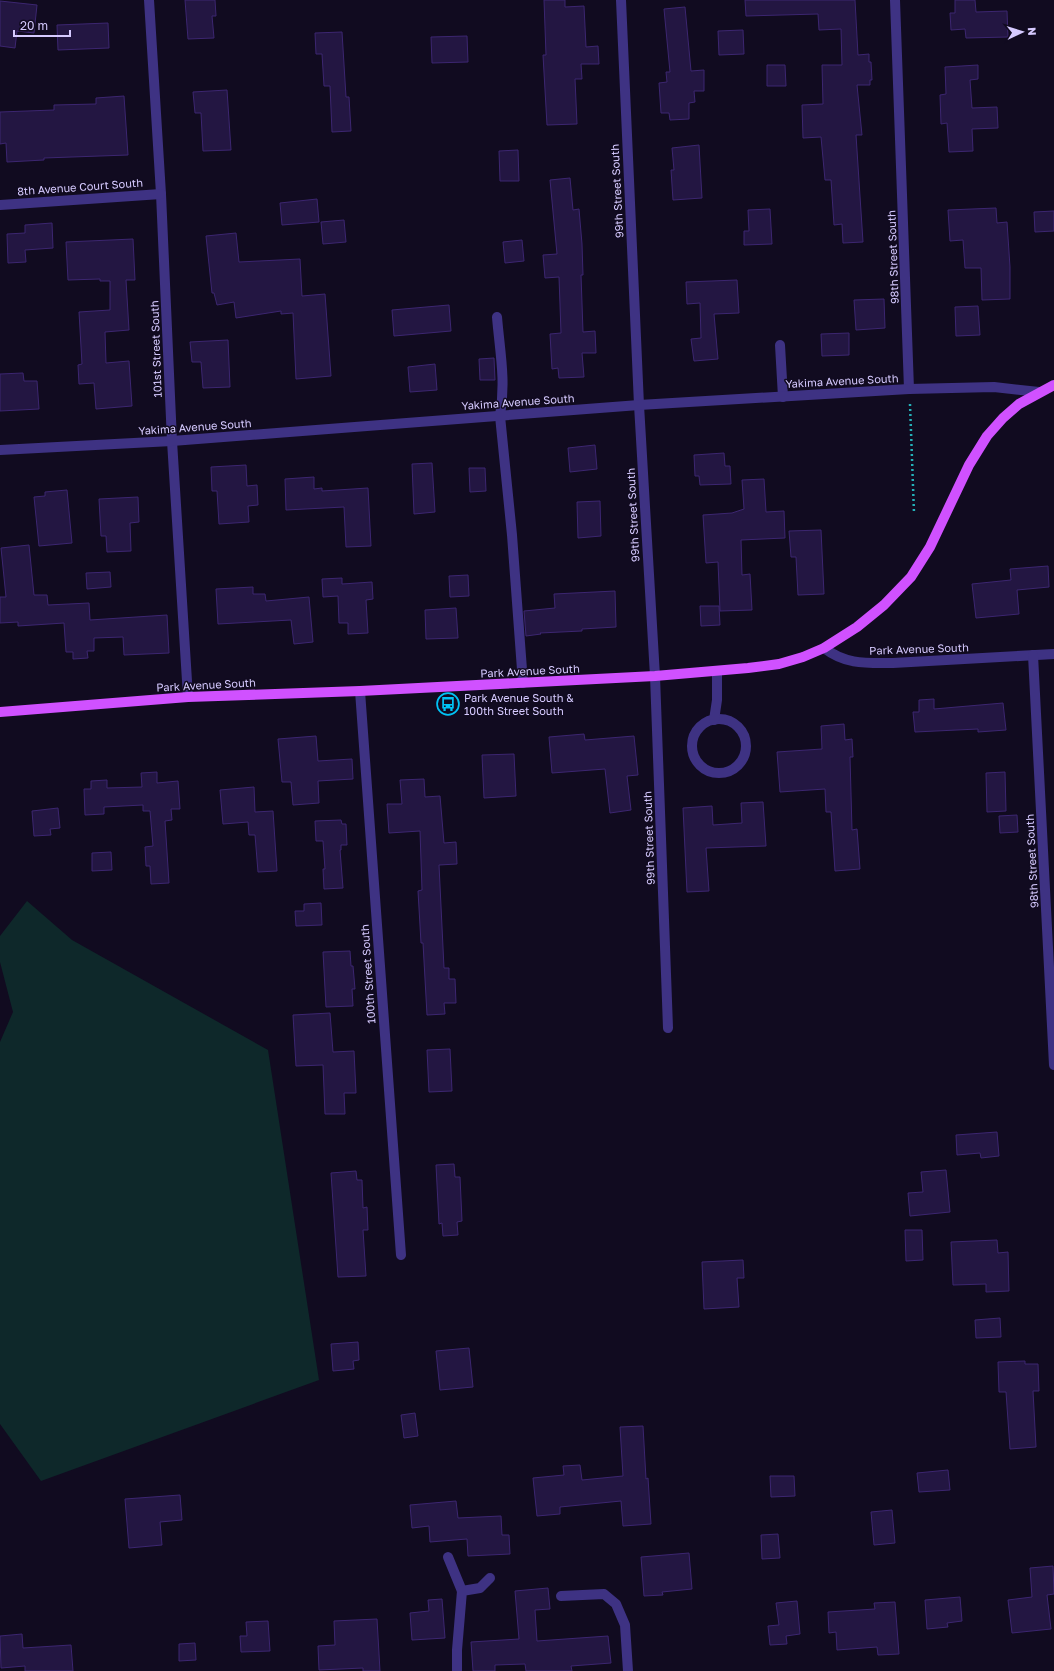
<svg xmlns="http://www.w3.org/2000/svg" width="1054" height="1671" viewBox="0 0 1054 1671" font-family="'Golos Text',sans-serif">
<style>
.green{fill:#0e282a}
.building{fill:#231642;stroke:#3c2670}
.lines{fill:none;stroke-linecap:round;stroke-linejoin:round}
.path{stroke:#24b2b9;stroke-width:2.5;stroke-dasharray:2 3;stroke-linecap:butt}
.minor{stroke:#3e3283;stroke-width:10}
.major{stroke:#d051ff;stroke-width:10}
.labels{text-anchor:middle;stroke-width:3;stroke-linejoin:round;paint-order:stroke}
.street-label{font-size:11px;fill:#d6caff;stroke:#110b20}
.poi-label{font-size:11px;fill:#d6caff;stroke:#110b20;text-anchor:start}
</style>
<rect width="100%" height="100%" fill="#110b20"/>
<path class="green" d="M 27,901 L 72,940 L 268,1050 L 319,1380 L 41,1481 L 0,1424 L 0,1042 L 13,1012 L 0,962 L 0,936 Z"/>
<g class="building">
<path d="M 185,0 L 215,0 L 216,16 L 212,16 L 214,38 L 188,39 Z"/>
<path d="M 544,0 L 565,0 L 565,7 L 584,6 L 586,47 L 598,46 L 599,64 L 581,64 L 582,79 L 575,79 L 577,124 L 547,125 L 543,55 L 546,55 Z"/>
<path d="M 745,0 L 855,0 L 858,55 L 869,54 L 869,62 L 871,62 L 872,80 L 870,80 L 870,85 L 857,85 L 862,135 L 856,135 L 863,242 L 843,243 L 842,224 L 834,225 L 831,180 L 825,180 L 821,137 L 803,138 L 802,105 L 823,104 L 822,65 L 842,65 L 841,29 L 819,30 L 818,14 L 746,16 Z"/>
<path d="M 955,0 L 975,0 L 976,12 L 1007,11 L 1008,37 L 966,38 L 965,29 L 951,30 L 950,13 L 955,13 Z"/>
<path d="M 0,1 L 37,5 L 34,33 L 17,31 L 15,48 L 0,46 Z"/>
<path d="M 685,7 L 691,71 L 704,70 L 704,91 L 694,91 L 695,102 L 689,103 L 689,119 L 670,120 L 669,113 L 661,113 L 659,83 L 667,82 L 666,72 L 670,72 L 664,9 Z"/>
<path d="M 108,23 L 109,48 L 58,50 L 57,25 Z"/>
<path d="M 743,30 L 744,54 L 719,55 L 718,31 Z"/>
<path d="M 342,32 L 346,97 L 349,97 L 351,131 L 332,132 L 330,86 L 324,86 L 322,54 L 316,54 L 315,33 Z"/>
<path d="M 467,36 L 468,62 L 432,63 L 431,37 Z"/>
<path d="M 767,65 L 785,65 L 786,86 L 767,86 Z"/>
<path d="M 978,65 L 978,79 L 970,80 L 972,108 L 997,107 L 998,128 L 972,129 L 973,151 L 949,152 L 947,123 L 941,124 L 940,95 L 946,94 L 945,67 Z"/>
<path d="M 227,90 L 231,150 L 203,151 L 201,113 L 195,113 L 193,92 Z"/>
<path d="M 124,96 L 128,155 L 44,158 L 44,160 L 7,162 L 6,143 L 0,144 L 0,112 L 54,110 L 54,105 L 96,104 L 96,98 Z"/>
<path d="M 699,145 L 702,198 L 673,200 L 671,170 L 674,170 L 672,148 Z"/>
<path d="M 518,150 L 519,181 L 500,181 L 499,151 Z"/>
<path d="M 570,178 L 573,210 L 579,209 L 582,244 L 583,275 L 581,275 L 583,332 L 595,331 L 596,353 L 582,353 L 584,377 L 559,378 L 558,368 L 552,369 L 550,334 L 561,333 L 559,277 L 545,278 L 543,255 L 557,254 L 550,180 Z"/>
<path d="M 317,199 L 319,222 L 282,225 L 280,203 Z"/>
<path d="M 996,208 L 997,223 L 1007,222 L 1010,267 L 1010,299 L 982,300 L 981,268 L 965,268 L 963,240 L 950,241 L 948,210 Z"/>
<path d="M 770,209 L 772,244 L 744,245 L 744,231 L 749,231 L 748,210 Z"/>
<path d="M 1054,211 L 1054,231 L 1035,232 L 1034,212 Z"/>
<path d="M 344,220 L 346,242 L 323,244 L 321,222 Z"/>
<path d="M 52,223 L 53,248 L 25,250 L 26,262 L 8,263 L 7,234 L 25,233 L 25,225 Z"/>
<path d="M 236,233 L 239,262 L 300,259 L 302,296 L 325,294 L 331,376 L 296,379 L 293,313 L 281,314 L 281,311 L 236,318 L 234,302 L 217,305 L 214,293 L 212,293 L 206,236 Z"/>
<path d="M 133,239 L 135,280 L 126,280 L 129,330 L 105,332 L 106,363 L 129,361 L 132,406 L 96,409 L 94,383 L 79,384 L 78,365 L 82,364 L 79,312 L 110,310 L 110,281 L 100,281 L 100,279 L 68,280 L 66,242 Z"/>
<path d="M 522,240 L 524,261 L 505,263 L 503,242 Z"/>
<path d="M 737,280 L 739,313 L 714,314 L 718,359 L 694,361 L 691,339 L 701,338 L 700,303 L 687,304 L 686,282 Z"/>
<path d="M 884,299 L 885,328 L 856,330 L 854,300 Z"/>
<path d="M 449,305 L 451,331 L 394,336 L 392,310 Z"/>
<path d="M 978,306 L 980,335 L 956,336 L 955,307 Z"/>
<path d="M 849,333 L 849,355 L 822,356 L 821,334 Z"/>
<path d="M 228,340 L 230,387 L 203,388 L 201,362 L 192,362 L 190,342 Z"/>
<path d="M 494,358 L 495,380 L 480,380 L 479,359 Z"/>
<path d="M 435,364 L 437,390 L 410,392 L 408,367 Z"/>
<path d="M 23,373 L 24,381 L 37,381 L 39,409 L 0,411 L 0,374 Z"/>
<path d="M 595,445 L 597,469 L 570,472 L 568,448 Z"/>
<path d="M 724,453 L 725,466 L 730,466 L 731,484 L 700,485 L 699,476 L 695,476 L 694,455 Z"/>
<path d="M 432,463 L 435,512 L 414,514 L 412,464 Z"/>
<path d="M 246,465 L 247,486 L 257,485 L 258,505 L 248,506 L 249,522 L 219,524 L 217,491 L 212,491 L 211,467 Z"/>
<path d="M 469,468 L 485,468 L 486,491 L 470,492 Z"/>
<path d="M 314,477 L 314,489 L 322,488 L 322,491 L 368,488 L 371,546 L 346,547 L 344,507 L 286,510 L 285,479 Z"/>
<path d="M 764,479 L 766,512 L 784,511 L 785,538 L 741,540 L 742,575 L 750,574 L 752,610 L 720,611 L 718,562 L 706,563 L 703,515 L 732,513 L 744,509 L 742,480 Z"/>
<path d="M 67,490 L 72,543 L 39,546 L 34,497 L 45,496 L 45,492 Z"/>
<path d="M 138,497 L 139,522 L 130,523 L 131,551 L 107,552 L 106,536 L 101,536 L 99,499 Z"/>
<path d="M 600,501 L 601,536 L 578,538 L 577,502 Z"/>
<path d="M 821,530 L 824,594 L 798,595 L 796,557 L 791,557 L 789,531 Z"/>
<path d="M 29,545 L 34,595 L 47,595 L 48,605 L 89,603 L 90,620 L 167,615 L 169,653 L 124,655 L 123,637 L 94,638 L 94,651 L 87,651 L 88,658 L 73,659 L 73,652 L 66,652 L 64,623 L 18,626 L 18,622 L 0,623 L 0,597 L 6,597 L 1,548 Z"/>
<path d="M 1048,566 L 1049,587 L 1017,590 L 1019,614 L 976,618 L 972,584 L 1011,580 L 1010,569 Z"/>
<path d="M 110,572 L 111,587 L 87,589 L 86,573 Z"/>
<path d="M 468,575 L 469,596 L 450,597 L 449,576 Z"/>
<path d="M 342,578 L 342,584 L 372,582 L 373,599 L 366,600 L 368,633 L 348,634 L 348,623 L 339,623 L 338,596 L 323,597 L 322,579 Z"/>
<path d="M 253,587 L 253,594 L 265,594 L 266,601 L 309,597 L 313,642 L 294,644 L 291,620 L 218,624 L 216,589 Z"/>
<path d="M 615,591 L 616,627 L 582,629 L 582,631 L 540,633 L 541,634 L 526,636 L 524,611 L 555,608 L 554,594 Z"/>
<path d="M 700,606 L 719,606 L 720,625 L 701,626 Z"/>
<path d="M 456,608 L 458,638 L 426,639 L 425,610 Z"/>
<path d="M 934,699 L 934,709 L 1003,703 L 1006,730 L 978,732 L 978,729 L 915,732 L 913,712 L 919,712 L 919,700 Z"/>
<path d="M 844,724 L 845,740 L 852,739 L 853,757 L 850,757 L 852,830 L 857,829 L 860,869 L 835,871 L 831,812 L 826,812 L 825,789 L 780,792 L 777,752 L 822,749 L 821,726 Z"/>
<path d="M 584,734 L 585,740 L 634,736 L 638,775 L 627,776 L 631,810 L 610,813 L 605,769 L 552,773 L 549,737 Z"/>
<path d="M 316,736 L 318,761 L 352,759 L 353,779 L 318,781 L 319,803 L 293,805 L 291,782 L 282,782 L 278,739 Z"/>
<path d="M 514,754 L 516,796 L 484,798 L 482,755 Z"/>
<path d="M 157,772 L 157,783 L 178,781 L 180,809 L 171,809 L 172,820 L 165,821 L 169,883 L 151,884 L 150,866 L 146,866 L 145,847 L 153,846 L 150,811 L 143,811 L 143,805 L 104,807 L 104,814 L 85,815 L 84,789 L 91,789 L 91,781 L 107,780 L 107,788 L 142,787 L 141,773 Z"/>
<path d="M 1005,772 L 1006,811 L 987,812 L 986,773 Z"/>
<path d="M 424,779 L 425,797 L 440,796 L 444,843 L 456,842 L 457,864 L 439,865 L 444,968 L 449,968 L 449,979 L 455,979 L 456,1003 L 444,1003 L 445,1014 L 427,1015 L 423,943 L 421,943 L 418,891 L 422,890 L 420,831 L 389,833 L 387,804 L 402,804 L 400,780 Z"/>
<path d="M 254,787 L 255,812 L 273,811 L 277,871 L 258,872 L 255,835 L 249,835 L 248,822 L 223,824 L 220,790 Z"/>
<path d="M 763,802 L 766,846 L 706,848 L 709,891 L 687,892 L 683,808 L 712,806 L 713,825 L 742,823 L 741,803 Z"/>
<path d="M 58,808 L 60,828 L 50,829 L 51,835 L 34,836 L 32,811 Z"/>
<path d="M 1017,815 L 1018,832 L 1000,833 L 999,816 Z"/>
<path d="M 341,820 L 342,824 L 346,824 L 347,845 L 341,845 L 341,850 L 340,850 L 343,888 L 324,889 L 323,869 L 325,869 L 323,841 L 316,841 L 315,821 Z"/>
<path d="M 111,852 L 112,870 L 92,871 L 92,853 Z"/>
<path d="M 321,903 L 322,925 L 296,926 L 295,911 L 304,911 L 304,904 Z"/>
<path d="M 350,951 L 351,966 L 353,966 L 355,989 L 352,989 L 353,1006 L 326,1007 L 323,952 Z"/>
<path d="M 330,1013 L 333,1052 L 354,1051 L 356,1093 L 344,1093 L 345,1114 L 325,1114 L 323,1065 L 296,1066 L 293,1015 Z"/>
<path d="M 450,1049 L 452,1091 L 429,1092 L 427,1050 Z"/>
<path d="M 997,1132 L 999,1156 L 981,1158 L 980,1153 L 957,1155 L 956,1135 Z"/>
<path d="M 454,1164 L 455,1177 L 460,1177 L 462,1221 L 457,1222 L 458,1235 L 443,1236 L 442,1223 L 439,1224 L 436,1165 Z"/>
<path d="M 946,1170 L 950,1212 L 910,1216 L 908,1193 L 923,1192 L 921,1172 Z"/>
<path d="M 356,1171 L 357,1180 L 362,1180 L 363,1208 L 367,1207 L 368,1230 L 363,1230 L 366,1276 L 338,1277 L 331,1173 Z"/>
<path d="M 905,1230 L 922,1230 L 923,1260 L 906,1261 Z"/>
<path d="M 997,1240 L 998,1253 L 1008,1252 L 1009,1291 L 986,1292 L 986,1284 L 953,1285 L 951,1242 Z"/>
<path d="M 743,1260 L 744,1278 L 737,1278 L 739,1307 L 704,1309 L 702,1262 Z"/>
<path d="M 1000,1318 L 1001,1337 L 976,1338 L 975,1320 Z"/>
<path d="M 358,1342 L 359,1360 L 353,1361 L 354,1369 L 333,1371 L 331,1344 Z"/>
<path d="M 469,1348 L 473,1387 L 440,1390 L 436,1351 Z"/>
<path d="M 1025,1361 L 1025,1364 L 1038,1364 L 1039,1391 L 1033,1391 L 1036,1447 L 1010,1449 L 1006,1392 L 999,1392 L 998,1362 Z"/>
<path d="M 415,1413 L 418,1436 L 404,1438 L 401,1415 Z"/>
<path d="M 643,1426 L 646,1479 L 648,1478 L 651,1524 L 623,1526 L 621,1501 L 560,1507 L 560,1514 L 537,1516 L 533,1478 L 564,1475 L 563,1466 L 580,1465 L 582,1480 L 623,1476 L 620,1427 Z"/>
<path d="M 948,1470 L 950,1490 L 919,1492 L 917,1473 Z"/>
<path d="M 770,1476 L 794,1476 L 795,1496 L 771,1497 Z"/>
<path d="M 180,1495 L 182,1520 L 160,1522 L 162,1545 L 129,1548 L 125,1499 Z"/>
<path d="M 456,1501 L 458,1518 L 501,1516 L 502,1535 L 509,1535 L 510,1554 L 468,1556 L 467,1539 L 430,1542 L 429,1526 L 412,1528 L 410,1505 Z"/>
<path d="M 892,1510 L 895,1543 L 874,1545 L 871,1512 Z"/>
<path d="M 778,1534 L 780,1558 L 762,1559 L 761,1535 Z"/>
<path d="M 689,1553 L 692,1589 L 662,1592 L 663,1595 L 644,1596 L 641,1557 Z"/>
<path d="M 1053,1566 L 1054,1594 L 1047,1595 L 1051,1629 L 1012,1633 L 1008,1600 L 1032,1597 L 1030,1568 Z"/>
<path d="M 548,1588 L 550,1609 L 535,1610 L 537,1641 L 608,1636 L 611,1663 L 571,1666 L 572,1671 L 526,1671 L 525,1664 L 495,1665 L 495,1671 L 473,1671 L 471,1642 L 519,1639 L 515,1591 Z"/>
<path d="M 960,1597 L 962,1621 L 947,1623 L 948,1627 L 927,1629 L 925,1600 Z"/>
<path d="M 442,1599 L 445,1638 L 412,1640 L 410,1613 L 429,1611 L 428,1600 Z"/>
<path d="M 797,1601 L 800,1634 L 786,1636 L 787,1644 L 770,1645 L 768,1626 L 779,1625 L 776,1603 Z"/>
<path d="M 895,1602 L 899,1654 L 878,1655 L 877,1647 L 837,1650 L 836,1632 L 829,1633 L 828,1612 L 875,1609 L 874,1603 Z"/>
<path d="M 377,1619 L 380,1671 L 363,1671 L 363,1668 L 319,1670 L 318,1646 L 335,1645 L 334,1621 Z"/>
<path d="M 268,1621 L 270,1651 L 241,1652 L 240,1636 L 247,1636 L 246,1622 Z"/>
<path d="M 22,1634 L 23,1648 L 71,1645 L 73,1671 L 25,1671 L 25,1666 L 1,1668 L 0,1636 Z"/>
<path d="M 195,1643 L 196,1660 L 179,1661 L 179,1644 Z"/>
</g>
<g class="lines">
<path class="path" d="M 910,404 L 914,513"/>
<g class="minor">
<path d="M 149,0 L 161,194 L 172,441 L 188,697"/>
<path d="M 621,0 L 639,405 L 655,676 L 668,1028"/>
<path d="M 895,0 L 909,389"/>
<path d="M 0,205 L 161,194"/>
<path d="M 497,317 C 500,353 506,380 500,416 L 512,535 L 523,683"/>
<path d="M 780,345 L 783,397"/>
<path d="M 0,450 L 172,441 L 639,405 L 909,389 L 994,387 L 1039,392"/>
<path d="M 824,648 C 846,665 867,663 893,663 L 1054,654"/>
<path d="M 1033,655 L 1054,1065"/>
<path d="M 360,691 L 401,1255"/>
<circle cx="719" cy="746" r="27"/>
<path d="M 714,720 L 717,700 L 717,671"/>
<path d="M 448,1557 L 462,1591"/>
<path d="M 561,1596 L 604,1594 L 616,1604 L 625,1625 L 628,1671"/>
<path d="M 457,1671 L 457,1650 L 462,1591 L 480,1588 L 490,1578"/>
</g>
<path class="major" d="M 0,712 L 188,697 L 360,691 L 655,676 L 748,668 L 779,664 L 803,657 L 824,648 L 857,627 L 884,605 L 911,577 L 930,547 L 969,465 L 987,436 L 1003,418 L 1019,404 L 1054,385"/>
</g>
<defs>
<g id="bus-ring" transform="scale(1.15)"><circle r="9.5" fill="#110b20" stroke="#00c3f5" stroke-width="1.5"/><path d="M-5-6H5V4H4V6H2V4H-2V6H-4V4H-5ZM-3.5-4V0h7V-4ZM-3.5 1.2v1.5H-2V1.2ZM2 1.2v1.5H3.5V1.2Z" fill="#00c3f5"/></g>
</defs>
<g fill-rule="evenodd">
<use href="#bus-ring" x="448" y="704"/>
</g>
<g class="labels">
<g class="street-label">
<text transform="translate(80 187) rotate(-4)" y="4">8th Avenue Court South</text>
<text transform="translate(617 191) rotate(-93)" y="4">99th Street South</text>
<text transform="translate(893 257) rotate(-92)" y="4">98th Street South</text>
<text transform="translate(156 349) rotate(-92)" y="4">101st Street South</text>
<text transform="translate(842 381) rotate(-3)" y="4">Yakima Avenue South</text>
<text transform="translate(518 402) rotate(-4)" y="4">Yakima Avenue South</text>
<text transform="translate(195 427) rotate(-4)" y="4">Yakima Avenue South</text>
<text transform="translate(633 515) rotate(-93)" y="4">99th Street South</text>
<text transform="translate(919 649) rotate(-2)" y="4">Park Avenue South</text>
<text transform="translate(530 671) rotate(-3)" y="4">Park Avenue South</text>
<text transform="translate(206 685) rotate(-3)" y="4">Park Avenue South</text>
<text transform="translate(649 838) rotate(-92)" y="4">99th Street South</text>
<text transform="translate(1032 861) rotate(-93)" y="4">98th Street South</text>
<text transform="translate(368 974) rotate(-94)" y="4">100th Street South</text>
</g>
<g class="poi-label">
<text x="464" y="702">Park Avenue South &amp;<tspan x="464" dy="13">100th Street South</tspan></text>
</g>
</g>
<g transform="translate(1022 32) rotate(86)" stroke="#110b20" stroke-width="3" paint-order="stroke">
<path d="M0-3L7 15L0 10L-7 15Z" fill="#d6caff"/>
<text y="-6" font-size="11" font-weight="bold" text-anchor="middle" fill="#d6caff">N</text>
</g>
<path d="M14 30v6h56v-6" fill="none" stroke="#d6caff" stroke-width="2"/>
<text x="20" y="30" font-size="12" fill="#d6caff" stroke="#110b20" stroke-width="3" paint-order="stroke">20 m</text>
</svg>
